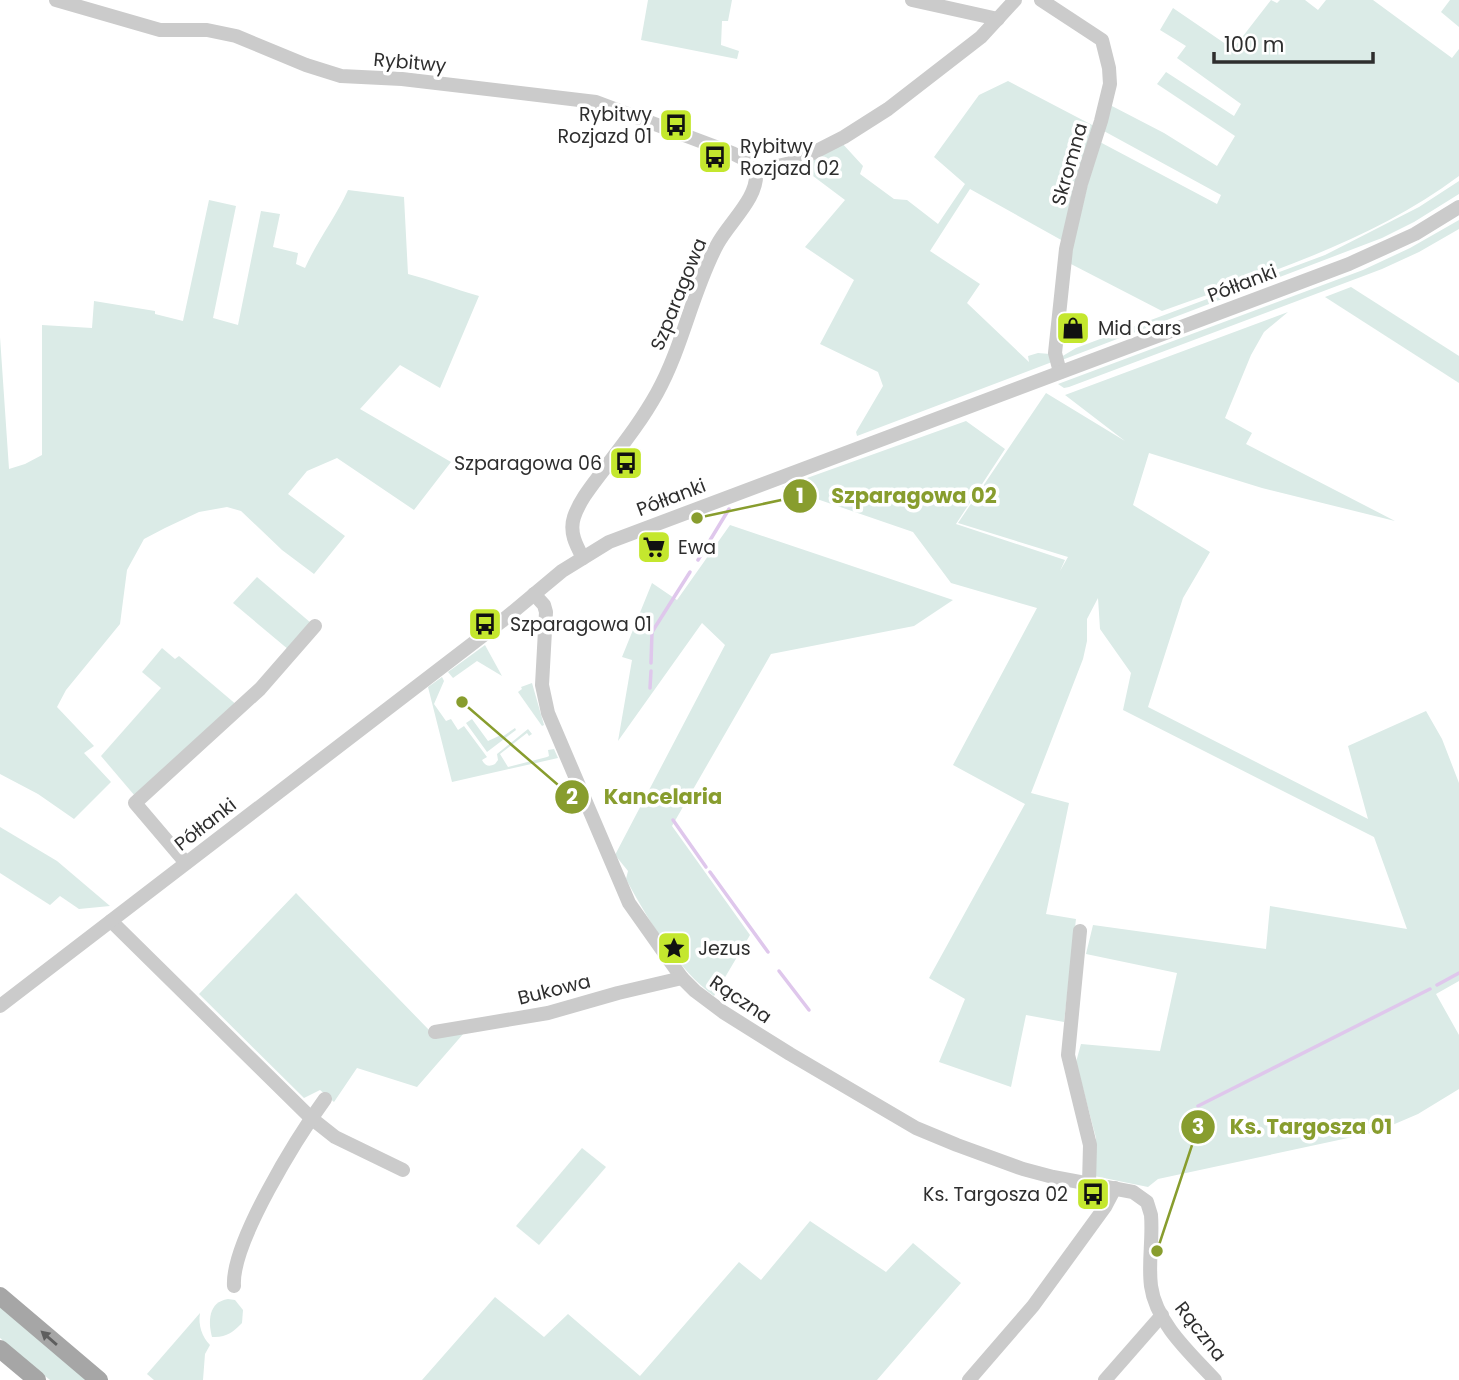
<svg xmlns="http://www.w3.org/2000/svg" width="1459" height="1380" viewBox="0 0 1459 1380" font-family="Poppins,sans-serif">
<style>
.green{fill:#dbebe7}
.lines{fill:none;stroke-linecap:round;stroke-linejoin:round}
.stream{stroke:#dfc7ec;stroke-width:3.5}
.minor{stroke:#cbcbcb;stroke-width:14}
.major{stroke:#a6a6a6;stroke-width:18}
.oneway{fill:#5e5e5e}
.labels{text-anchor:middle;stroke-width:7;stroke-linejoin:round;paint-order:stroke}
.street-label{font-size:19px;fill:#2e2e2e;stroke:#fff}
.poi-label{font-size:19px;fill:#2e2e2e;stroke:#fff;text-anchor:start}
.leader{fill:none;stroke:#889d2e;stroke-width:2.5}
.callout-dot{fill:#889d2e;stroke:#fff;stroke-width:2.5}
.mark-label{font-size:21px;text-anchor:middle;font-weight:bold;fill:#fff}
.callout-label{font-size:21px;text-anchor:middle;font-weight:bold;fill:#889d2e;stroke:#fff;stroke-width:7;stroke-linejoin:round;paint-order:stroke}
</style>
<rect width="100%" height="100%" fill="#fff"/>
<g class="green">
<path d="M 648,0 L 732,0 L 728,21 L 722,21 L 721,45 L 739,51 L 737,59 L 641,40 Z"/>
<path d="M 1271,0 L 1277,3 L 1280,0 L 1305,0 L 1318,10 L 1326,0 L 1373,0 L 1452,58 L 1459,49 L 1459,176 C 1371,242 1264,274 1162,311 L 1069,263 L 1098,141 L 1217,204 L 1221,195 L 1102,130 L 1110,105 L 1164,133 L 1217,166 L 1235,136 L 1157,84 L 1166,72 L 1234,116 L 1241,104 L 1177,58 L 1186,46 L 1160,30 L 1173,8 L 1233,49 Z"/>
<path d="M 1450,0 L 1459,0 L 1459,27 L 1441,12 Z"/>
<path d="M 1008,81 L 1094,126 L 1063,241 L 970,189 L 930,251 L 980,284 L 967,303 L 1029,362 L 1028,356 L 1038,353 L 1050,354 L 1052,362 L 857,436 L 856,432 L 883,386 L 878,372 L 820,344 L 854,280 L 805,247 L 845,200 L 801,167 L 841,142 L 863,166 L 860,174 L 894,199 L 907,200 L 938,224 L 965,184 L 934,157 L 979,95 Z"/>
<path d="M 1459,181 L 1459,194 L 1414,222 L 1382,238 L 1062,360 L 1061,357 L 1076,348 L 1325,255 L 1419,207 Z"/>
<path d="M 348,190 L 404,197 L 408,274 C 432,280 454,289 479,296 L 440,388 L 400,365 L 360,409 L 451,462 L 414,510 L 337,458 L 307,471 L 288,494 L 345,536 L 314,574 L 282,550 L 241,511 L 227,507 L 199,512 L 165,528 L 144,539 L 127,570 L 120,624 L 66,690 L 57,707 L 94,746 L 84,753 L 111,782 L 74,819 L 38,794 L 0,774 L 0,337 L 9,469 L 25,464 L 42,455 L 42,325 L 92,328 L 94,301 L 155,311 L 155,314 L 183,321 L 209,200 L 236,206 L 213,318 L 238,325 L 261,211 L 280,214 L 273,247 L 298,253 L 296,264 L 305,268 C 317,241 336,217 348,190 Z"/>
<path d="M 1459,220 L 1459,229 L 1419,252 L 1382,269 L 1069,387 L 1064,388 L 1058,384 L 1363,270 L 1410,248 Z"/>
<path d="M 1351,287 L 1459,356 L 1459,383 L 1325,297 Z"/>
<path d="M 1288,312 L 1264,332 L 1251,355 L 1225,418 L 1252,433 L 1246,444 L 1395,521 L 1262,488 L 1149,453 L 1133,505 L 1210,552 L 1183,598 L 1148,707 L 1368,819 L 1348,746 L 1426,711 L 1442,739 L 1459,783 L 1459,981 L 1436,994 L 1459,1035 L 1459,1089 L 1418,1114 L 1376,1132 L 1158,1179 L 1148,1187 L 1094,1176 L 1096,1138 L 1076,1062 L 1081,1044 L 1160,1051 L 1177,973 L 1086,954 L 1093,925 L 1266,949 L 1270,906 L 1407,929 L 1374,837 L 1123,710 L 1131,673 L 1100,629 L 1098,598 L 1087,619 L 1087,641 L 1083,659 L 1031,793 L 1069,803 L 1046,914 L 1076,919 L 1064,1022 L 1026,1015 L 1011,1087 L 939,1062 L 965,999 L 929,978 L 1025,804 L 953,765 L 1037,608 L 951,583 L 913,532 L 782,487 L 966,421 L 1005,449 L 956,524 L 1065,560 L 1060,571 L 1068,557 L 958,523 L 1046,393 L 1125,441 L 1065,395 Z"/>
<path d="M 730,525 L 953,600 L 914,626 L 771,654 L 672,826 L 750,935 L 714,996 C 678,970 647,918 626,879 L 628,871 L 615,855 L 725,645 L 702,623 L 618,741 L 632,660 L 622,657 L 652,583 L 677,600 Z"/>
<path d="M 257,577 L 311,623 L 289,650 L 233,603 Z"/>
<path d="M 485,645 L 502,676 L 477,661 L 453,678 L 448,672 Z"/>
<path d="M 162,648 L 175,659 L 179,656 L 238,706 L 135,796 L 101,756 L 161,688 L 142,672 Z"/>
<path d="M 442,677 L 444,681 L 434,704 L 446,721 L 451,719 L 458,730 L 464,726 L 487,757 L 482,760 C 485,766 489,767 495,764 L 498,760 L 497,754 L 528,729 L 532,734 L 529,736 L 527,733 L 500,754 L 508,767 L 547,757 L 549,756 L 548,750 L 554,749 L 558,758 L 452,782 L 428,687 Z"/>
<path d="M 532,683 L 544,725 L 542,726 L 518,692 L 522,689 L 521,687 Z"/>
<path d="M 472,719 L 488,741 L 501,735 L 502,737 L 515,728 L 516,730 L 487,752 L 466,723 Z"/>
<path d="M 0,827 L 57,861 L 110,906 L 79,909 L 60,896 L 50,905 L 0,873 Z"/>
<path d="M 296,893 L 429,1030 L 464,1033 L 417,1087 L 357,1068 L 334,1102 L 320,1090 L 304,1098 L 199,994 Z"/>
<path d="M 582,1148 L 606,1167 L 539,1245 L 516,1226 Z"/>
<path d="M 810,1221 L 886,1272 L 913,1243 L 961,1283 L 877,1380 L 422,1380 L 495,1297 L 544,1337 L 568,1314 L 640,1376 L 739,1262 L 761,1280 Z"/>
<path d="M 228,1299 L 235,1300 L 243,1310 L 242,1323 C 233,1332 226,1338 212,1337 C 208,1322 208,1302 228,1299 Z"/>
<path d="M 0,1304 L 89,1380 L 50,1380 L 0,1338 Z"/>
<path d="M 200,1313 C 198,1325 202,1337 210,1345 L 205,1354 L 203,1380 L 154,1380 L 147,1374 Z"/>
</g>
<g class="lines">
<g class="stream">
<path d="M 698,560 L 729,509"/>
<path d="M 651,663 L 652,632 L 690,572"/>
<path d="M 650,688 L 651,671"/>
<path d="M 673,820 L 706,867"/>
<path d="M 710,872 L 768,952"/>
<path d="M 779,971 L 809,1010"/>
<path d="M 1437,985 L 1459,973"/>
<path d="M 1198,1106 L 1430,989"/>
</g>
<g class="minor">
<path d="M 56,0 L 160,30 L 207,30 L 236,36 L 306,65 L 341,76 L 402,79 L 596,102 L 732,153 L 748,161 L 756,171"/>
<path d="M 912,0 L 998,19"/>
<path d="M 1041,0 L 1102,40 L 1109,68 L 1110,84 L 1101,121 L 1081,184 L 1066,249 L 1055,353 L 1060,372"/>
<path d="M 756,171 L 795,162 L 844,137 L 888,109 L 981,37 L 1015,0"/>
<path d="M 583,558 C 576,545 569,532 574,517 C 580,499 594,483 605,468 C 624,443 642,420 657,393 C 683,346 692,292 717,245 C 729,222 759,198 756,171"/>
<path d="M 534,594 L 544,605 L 546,612 L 542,685 L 548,713 L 629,903 L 682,978 L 695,991 L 723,1012 L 790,1054 L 916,1128 L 957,1145 L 1023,1169 L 1053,1177 L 1133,1192 L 1147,1202 L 1151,1215 C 1153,1239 1148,1263 1151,1286 C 1156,1323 1191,1354 1215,1380"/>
<path d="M 186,863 L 135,803 L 260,689 L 315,626"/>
<path d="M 111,921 L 311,1118 L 335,1137 L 403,1170"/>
<path d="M 1080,931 L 1068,1055 L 1090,1145 L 1089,1184"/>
<path d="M 0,1006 L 502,621 L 562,571 L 609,542 L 1349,264 L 1415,234 L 1459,207"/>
<path d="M 435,1032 L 548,1013 L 618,993 L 682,978"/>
<path d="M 234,1286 C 231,1243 298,1136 325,1099"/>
<path d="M 969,1380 L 1033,1306 L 1105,1207 L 1115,1188"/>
<path d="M 1105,1380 L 1162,1315"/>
</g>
<g class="major">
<path d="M 0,1296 L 99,1380"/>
<path d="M 0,1349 L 37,1380"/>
</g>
</g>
<defs><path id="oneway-solid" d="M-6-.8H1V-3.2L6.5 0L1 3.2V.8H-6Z" transform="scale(1.75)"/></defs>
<use class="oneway" href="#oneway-solid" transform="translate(49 1338) rotate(-139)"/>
<defs>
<g id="bus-square" transform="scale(1.75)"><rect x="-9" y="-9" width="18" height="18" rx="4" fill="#c4e72e" stroke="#fff"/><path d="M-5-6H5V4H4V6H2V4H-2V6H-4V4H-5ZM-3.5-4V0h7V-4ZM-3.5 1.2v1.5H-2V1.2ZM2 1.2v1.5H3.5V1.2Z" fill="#111"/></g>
<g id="shop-square" transform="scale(1.75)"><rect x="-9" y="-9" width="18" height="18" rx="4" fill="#c4e72e" stroke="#fff"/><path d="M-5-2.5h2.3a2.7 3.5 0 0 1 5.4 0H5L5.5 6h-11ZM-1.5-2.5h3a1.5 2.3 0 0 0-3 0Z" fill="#111"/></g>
<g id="supermarket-square" transform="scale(1.75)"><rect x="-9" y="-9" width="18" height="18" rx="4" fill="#c4e72e" stroke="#fff"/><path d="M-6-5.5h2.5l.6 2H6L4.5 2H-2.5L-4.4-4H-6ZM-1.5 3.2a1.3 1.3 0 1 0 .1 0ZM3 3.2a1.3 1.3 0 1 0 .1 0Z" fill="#111"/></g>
<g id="sight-square" transform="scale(1.75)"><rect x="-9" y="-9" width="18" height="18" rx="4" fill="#c4e72e" stroke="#fff"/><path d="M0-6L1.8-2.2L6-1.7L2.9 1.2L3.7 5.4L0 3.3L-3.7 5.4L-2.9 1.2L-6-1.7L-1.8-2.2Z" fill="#111"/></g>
</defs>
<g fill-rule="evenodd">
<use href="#bus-square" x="676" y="125"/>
<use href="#bus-square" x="715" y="157"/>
<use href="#shop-square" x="1073" y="328"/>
<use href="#bus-square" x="626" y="463"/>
<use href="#supermarket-square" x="654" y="547"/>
<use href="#bus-square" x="485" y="624"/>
<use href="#sight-square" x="674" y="948"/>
<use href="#bus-square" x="1093" y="1194"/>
</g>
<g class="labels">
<g class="street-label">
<text transform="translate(410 62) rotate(5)" y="7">Rybitwy</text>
<text transform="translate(1069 164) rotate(-74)" y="7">Skromna</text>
<text transform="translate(1242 283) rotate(-21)" y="7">Półłanki</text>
<text transform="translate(678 294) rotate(-68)" y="7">Szparagowa</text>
<text transform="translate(671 497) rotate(-21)" y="7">Półłanki</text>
<text transform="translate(205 824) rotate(-38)" y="7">Półłanki</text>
<text transform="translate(554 989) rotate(-14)" y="7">Bukowa</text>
<text transform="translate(741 999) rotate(34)" y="7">Rączna</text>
<text transform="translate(1201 1331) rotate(52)" y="7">Rączna</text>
</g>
<g class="poi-label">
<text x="652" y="121" text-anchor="end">Rybitwy<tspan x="652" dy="22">Rozjazd 01</tspan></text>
<text x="740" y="153">Rybitwy<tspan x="740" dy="22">Rozjazd 02</tspan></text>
<text x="1098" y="335">Mid Cars</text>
<text x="602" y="470" text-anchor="end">Szparagowa 06</text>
<text x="678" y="554">Ewa</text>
<text x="510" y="631">Szparagowa 01</text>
<text x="698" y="955">Jezus</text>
<text x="1068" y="1201" text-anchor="end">Ks. Targosza 02</text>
</g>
</g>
<path class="leader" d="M697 518L800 496M462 702L572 797M1157 1251L1198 1127"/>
<g class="callout-dot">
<circle cx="697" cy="518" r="7"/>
<circle cx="462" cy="702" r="7"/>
<circle cx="1157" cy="1251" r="7"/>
<circle cx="800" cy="496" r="18"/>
<circle cx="572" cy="797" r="18"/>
<circle cx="1198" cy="1127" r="18"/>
</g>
<g class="mark-label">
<text x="800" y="503">1</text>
<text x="572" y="804">2</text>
<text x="1198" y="1134">3</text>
</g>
<g class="callout-label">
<text x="914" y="503">Szparagowa 02</text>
<text x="663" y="804">Kancelaria</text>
<text x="1311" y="1134">Ks. Targosza 01</text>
</g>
<path d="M1214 52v10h159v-10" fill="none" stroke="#2e2e2e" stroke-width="3.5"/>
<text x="1224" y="52" font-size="21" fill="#2e2e2e" stroke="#ffffff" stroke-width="5" paint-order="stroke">100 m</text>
</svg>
